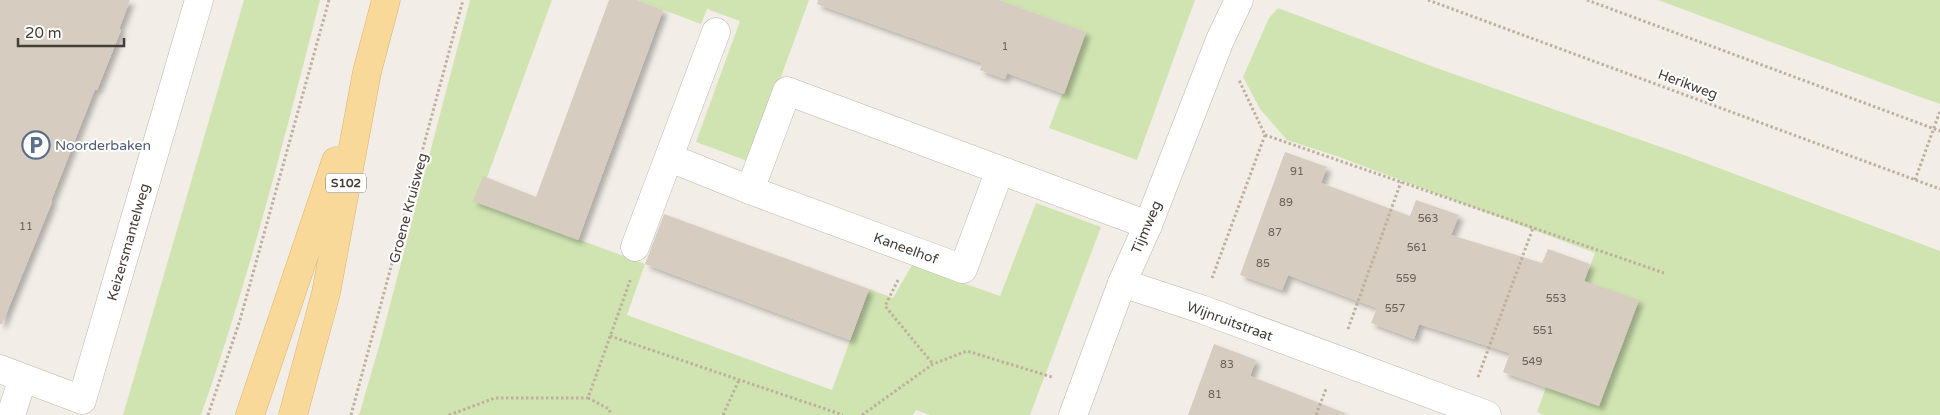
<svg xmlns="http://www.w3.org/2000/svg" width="1940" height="415" viewBox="0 0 1940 415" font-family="'Varela Round',sans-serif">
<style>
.green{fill:#d0e4b2}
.building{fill:#d6ccc0;filter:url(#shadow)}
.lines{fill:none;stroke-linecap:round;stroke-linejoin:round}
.minor-casing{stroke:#bdb5aa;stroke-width:29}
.major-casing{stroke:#dcb56b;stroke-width:29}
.path{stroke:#beb09c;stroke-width:3;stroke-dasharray:2.5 2.5;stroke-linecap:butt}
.minor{stroke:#fff;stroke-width:28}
.major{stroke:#f8d99a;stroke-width:28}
.labels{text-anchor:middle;stroke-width:4;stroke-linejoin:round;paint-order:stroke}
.number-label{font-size:11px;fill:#696258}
.shield{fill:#fff;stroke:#7d7872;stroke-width:1}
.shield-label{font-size:12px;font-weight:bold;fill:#453e36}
.street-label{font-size:14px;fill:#453e36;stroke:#fff}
.service-label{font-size:14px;fill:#4e5e75;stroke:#fff;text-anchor:start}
</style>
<defs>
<filter id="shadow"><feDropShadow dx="4.5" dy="4.5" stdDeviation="2.5" flood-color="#0004"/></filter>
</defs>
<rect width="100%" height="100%" fill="#f2eee7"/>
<g class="green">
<path d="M 244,0 L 320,0 C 284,140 249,279 201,415 L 123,415 Z"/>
<path d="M 470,0 L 552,0 L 478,202 L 645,264 L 627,315 L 832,390 L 869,289 L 893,298 L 912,265 L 1000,296 L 1036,203 L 1101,227 L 1030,415 L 930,415 L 916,410 L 913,415 L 359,415 L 380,343 Z"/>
<path d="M 637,0 L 809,0 L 750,162 L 696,142 L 740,21 L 707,9 L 701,24 Z"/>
<path d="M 999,0 L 1195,0 L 1137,160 L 1049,128 L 1086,32 Z"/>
<path d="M 1658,0 L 1940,0 L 1940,104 L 1912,94 Z"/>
<path d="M 1278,8 L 1431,66 L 1692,158 L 1940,251 L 1940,415 L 1544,415 L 1537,412 L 1595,253 L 1339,157 L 1287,140 L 1260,109 L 1243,77 L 1269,18 Z"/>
</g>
<g class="building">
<path d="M 0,0 L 130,0 L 119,29 L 121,30 L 97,90 L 95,89 L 51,201 L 52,202 L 2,324 L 0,324 Z"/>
<path d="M 609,0 L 637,0 L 663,10 L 578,240 L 473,201 L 483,176 L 536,197 Z"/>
<path d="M 818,0 L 999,0 L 1086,32 L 1064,94 L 1007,73 L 1005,79 L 980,70 L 982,63 L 817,4 Z"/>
<path d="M 1285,152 L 1327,167 L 1321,183 L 1410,216 L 1416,200 L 1459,215 L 1451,235 L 1542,263 L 1548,249 L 1590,264 L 1584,281 L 1639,300 L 1599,406 L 1503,372 L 1510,353 L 1419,324 L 1414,339 L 1371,323 L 1377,308 L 1288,275 L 1282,290 L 1240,275 Z"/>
<path d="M 664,214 L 869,289 L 850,340 L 645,264 Z"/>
<path d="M 1214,344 L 1256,360 L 1250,376 L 1345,413 L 1344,415 L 1188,415 Z"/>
</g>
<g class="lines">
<g class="minor-casing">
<g id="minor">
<path d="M 670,158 L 750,190"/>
<path d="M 1000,170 L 963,269 L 750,190 L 787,91 L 1148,225"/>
<path d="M 635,247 L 716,32"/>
<path d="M 1122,283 L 1201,309 L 1487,415"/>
<path d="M 0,369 L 82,400 L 199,0"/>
<path d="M 11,415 L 23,378"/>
<path d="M 1073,415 L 1122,283 L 1148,225 L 1220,40 L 1239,0"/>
</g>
</g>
<g class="major-casing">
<g id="major">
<path d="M 250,415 L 336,161"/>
<path d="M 293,415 L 326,293 L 367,72 L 386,0"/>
</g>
</g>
<g class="path">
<path d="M 1428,0 L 1940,189"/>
<path d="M 1587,0 L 1940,131"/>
<path d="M 1265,135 L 1664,273"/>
<path d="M 1915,180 L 1940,111"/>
<path d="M 1212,278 L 1265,135 L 1239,80"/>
<path d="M 898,280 L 885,306 L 933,364"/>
<path d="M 1348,329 L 1401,182"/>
<path d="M 610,336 L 843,415"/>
<path d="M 1478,377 L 1533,228"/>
<path d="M 588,398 L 609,409 L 611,415"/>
<path d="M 208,415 L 240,320 L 329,0"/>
<path d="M 351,415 L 463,0"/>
<path d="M 449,415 L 495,398 L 588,398 L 631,278"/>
<path d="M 723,415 L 739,380"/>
<path d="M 862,415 L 933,364 L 967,351 L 1052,377"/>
<path d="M 1316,415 L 1326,389"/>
</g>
<use href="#minor" class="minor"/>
<use href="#major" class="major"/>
</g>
<defs>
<g id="parking-ring" transform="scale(1.4375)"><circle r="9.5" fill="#fff" stroke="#5c6f8a" stroke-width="1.5"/><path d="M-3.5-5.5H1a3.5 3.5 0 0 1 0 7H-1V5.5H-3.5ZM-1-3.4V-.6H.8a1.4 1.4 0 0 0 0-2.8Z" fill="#5c6f8a"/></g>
</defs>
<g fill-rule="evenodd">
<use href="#parking-ring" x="36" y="145"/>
</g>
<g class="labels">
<g class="number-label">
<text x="1005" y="50">1</text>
<text x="1297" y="175">91</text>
<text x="1286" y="206">89</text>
<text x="1428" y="222">563</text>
<text x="26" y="230">11</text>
<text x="1275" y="236">87</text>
<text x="1417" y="251">561</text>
<text x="1263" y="267">85</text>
<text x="1406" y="282">559</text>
<text x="1556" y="302">553</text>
<text x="1395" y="312">557</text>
<text x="1543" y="334">551</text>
<text x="1532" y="365">549</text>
<text x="1227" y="368">83</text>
<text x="1215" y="398">81</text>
</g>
<rect class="shield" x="326" y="173.5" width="40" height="19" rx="4"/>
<g class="shield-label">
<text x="346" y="187">S102</text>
</g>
<g class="street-label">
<text transform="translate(1688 84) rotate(20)" y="5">Herikweg</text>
<text transform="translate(408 208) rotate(-75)" y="5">Groene Kruisweg</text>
<text transform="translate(1146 227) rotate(-67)" y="5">Tijmweg</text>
<text transform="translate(128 242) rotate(-74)" y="5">Keizersmantelweg</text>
<text transform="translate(906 248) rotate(20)" y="5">Kaneelhof</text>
<text transform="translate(1230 321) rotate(20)" y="5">Wijnruitstraat</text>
</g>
<g class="service-label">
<text x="55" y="150">Noorderbaken</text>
</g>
</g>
<path d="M18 38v8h106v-8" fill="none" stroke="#453e36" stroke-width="2.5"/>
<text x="25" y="38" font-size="15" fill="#453e36" stroke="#ffffff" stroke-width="4" paint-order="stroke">20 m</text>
</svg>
